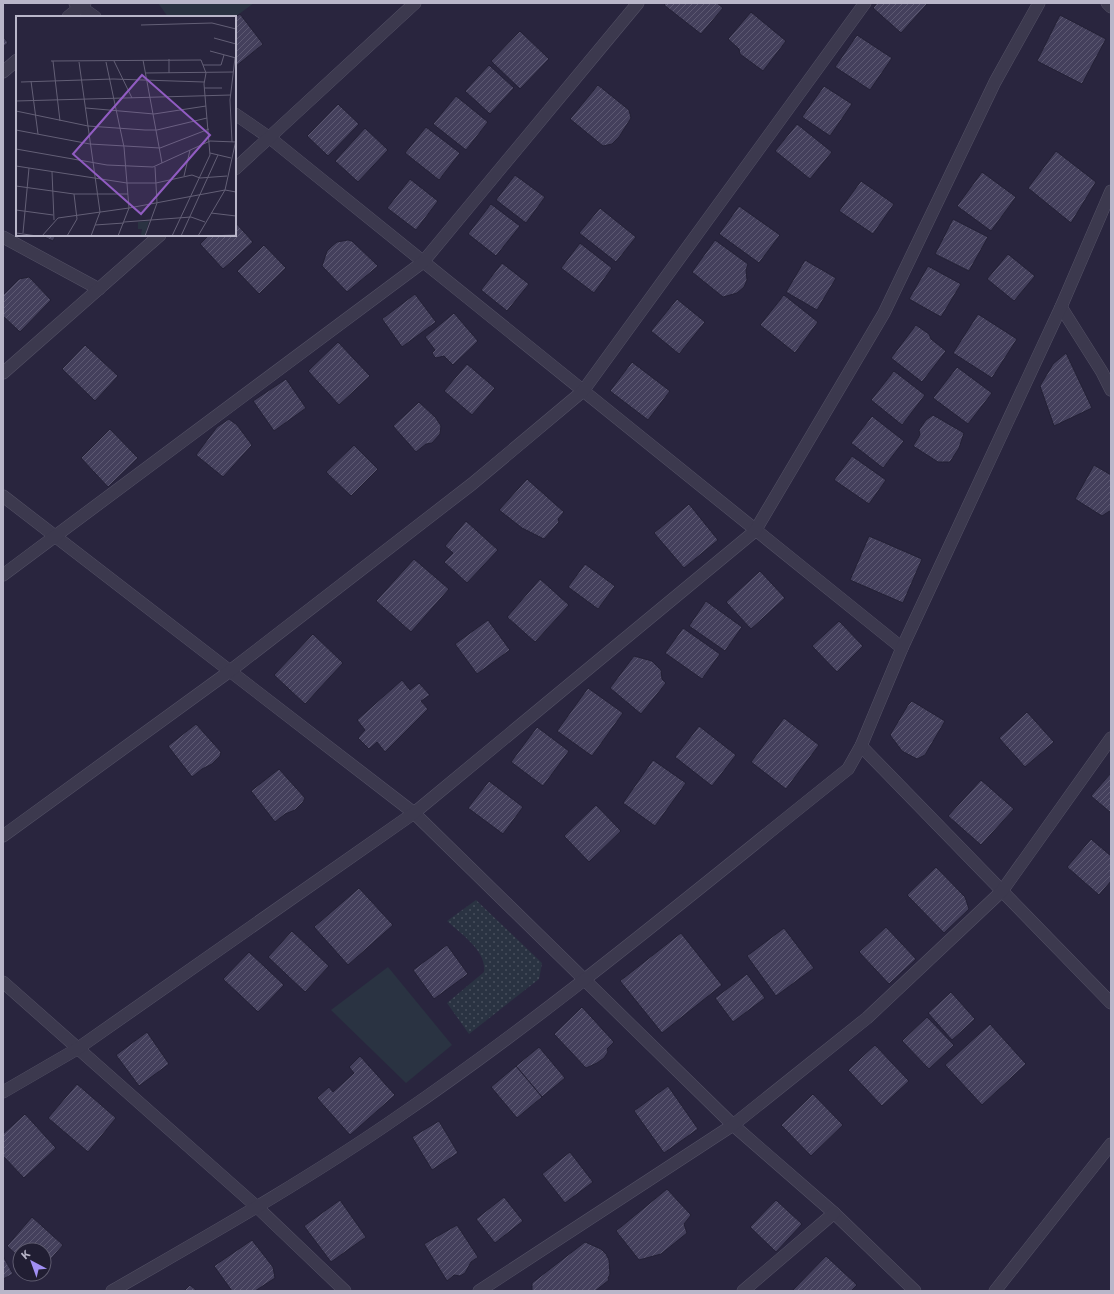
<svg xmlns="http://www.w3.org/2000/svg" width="1114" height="1294" viewBox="0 0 1114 1294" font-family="'IBM Plex Sans',sans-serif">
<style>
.grass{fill:url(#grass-dots)}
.green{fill:#2a3342}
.building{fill:url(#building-hatch);stroke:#232035}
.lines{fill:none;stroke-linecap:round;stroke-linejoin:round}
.street-casing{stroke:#545166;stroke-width:13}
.street{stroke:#3c394e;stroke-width:12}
.inset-road{fill:none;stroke:#635f76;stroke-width:1}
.view{fill:#915cc2;fill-opacity:0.15;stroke:#915cc2;stroke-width:2}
.inset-edge{fill:none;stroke:#b9b6c9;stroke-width:2}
</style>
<defs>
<pattern id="grass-dots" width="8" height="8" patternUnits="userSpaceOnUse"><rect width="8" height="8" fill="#2a3342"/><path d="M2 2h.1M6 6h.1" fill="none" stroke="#474e5c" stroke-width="1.8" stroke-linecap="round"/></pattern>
<pattern id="building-hatch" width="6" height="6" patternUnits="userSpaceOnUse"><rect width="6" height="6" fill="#44405c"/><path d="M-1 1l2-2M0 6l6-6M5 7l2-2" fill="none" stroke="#5d5972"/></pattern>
</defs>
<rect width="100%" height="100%" fill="#29253e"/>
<path class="grass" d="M 476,900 L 542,963 L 539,979 L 469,1034 L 447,1003 L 484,972 C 487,951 461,934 447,921 Z"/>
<g class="green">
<path d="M 158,3 L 254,3 L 235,17 L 168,17 Z"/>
<path d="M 388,967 L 452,1045 L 406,1083 L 331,1010 Z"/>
</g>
<g class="building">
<path d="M 666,3 L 717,3 L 723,8 L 701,34 L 664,5 Z"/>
<path d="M 877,3 L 928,3 L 901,33 L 873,8 Z"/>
<path d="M 751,12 L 786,41 L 763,71 L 740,54 L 739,49 L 728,39 Z"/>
<path d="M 240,14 L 263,44 L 235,67 L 235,17 Z"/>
<path d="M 1060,15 L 1106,39 L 1082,84 L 1037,61 Z"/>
<path d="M 520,31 L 549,59 L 520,89 L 491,61 Z"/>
<path d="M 857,35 L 892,58 L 870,90 L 835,67 Z"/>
<path d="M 3,36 L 8,43 L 3,47 Z"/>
<path d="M 489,65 L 514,88 L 490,114 L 465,91 Z"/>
<path d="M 598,85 L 629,110 L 631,118 L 619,137 L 612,144 L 603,146 L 570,119 Z"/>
<path d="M 824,86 L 852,104 L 830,136 L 802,117 Z"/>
<path d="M 456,96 L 488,122 L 466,150 L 433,124 Z"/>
<path d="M 338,104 L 359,124 L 328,156 L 307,136 Z"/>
<path d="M 797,124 L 832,152 L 810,179 L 775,151 Z"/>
<path d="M 426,127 L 460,153 L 439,180 L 405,153 Z"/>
<path d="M 365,128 L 388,150 L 358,182 L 335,161 Z"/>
<path d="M 1056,151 L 1096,182 L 1071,223 L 1028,188 Z"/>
<path d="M 982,172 L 1016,197 L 991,231 L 957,206 Z"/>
<path d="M 515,175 L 545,197 L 526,223 L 496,200 Z"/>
<path d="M 410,179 L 438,201 L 416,230 L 387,208 Z"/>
<path d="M 861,181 L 894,204 L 873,234 L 839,211 Z"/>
<path d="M 491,204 L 520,226 L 496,256 L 468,234 Z"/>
<path d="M 739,206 L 780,235 L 759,263 L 719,234 Z"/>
<path d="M 600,208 L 636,237 L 616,262 L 579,233 Z"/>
<path d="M 953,219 L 988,237 L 969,271 L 935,254 Z"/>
<path d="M 235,222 L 253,242 L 223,269 L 200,244 L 209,235 L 235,235 Z"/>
<path d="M 40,235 L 56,235 L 53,241 Z"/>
<path d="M 348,240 L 352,241 L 378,266 L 347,292 L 322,266 L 327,251 L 332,246 L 337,242 Z"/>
<path d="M 715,240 L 748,264 L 746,270 L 747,280 L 744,287 L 737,293 L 723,297 L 692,272 Z"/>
<path d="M 580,243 L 612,268 L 594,293 L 561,268 Z"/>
<path d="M 264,245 L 286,268 L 259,294 L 237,271 Z"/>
<path d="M 1008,254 L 1035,276 L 1014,301 L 987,279 Z"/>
<path d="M 805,260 L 836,278 L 817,310 L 786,292 Z"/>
<path d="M 502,263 L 529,284 L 507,311 L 481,290 Z"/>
<path d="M 928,266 L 961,284 L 941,317 L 909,299 Z"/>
<path d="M 29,277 L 51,300 L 20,332 L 3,316 L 3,295 L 19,279 Z"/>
<path d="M 415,294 L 436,322 L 402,347 L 382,319 Z"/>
<path d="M 784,295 L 818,322 L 795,353 L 760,325 Z"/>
<path d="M 677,299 L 705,322 L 679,354 L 651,331 Z"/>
<path d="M 454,313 L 478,341 L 453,365 L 444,356 L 436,358 L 434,356 L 432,353 L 435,350 L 425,337 Z"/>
<path d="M 978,314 L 1017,339 L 992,378 L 953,353 Z"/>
<path d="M 916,325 L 929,334 L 931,339 L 946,351 L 922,382 L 891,358 Z"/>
<path d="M 338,342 L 370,376 L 339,405 L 308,371 Z"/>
<path d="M 85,345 L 118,376 L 95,401 L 62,369 Z"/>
<path d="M 1066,353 L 1092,408 L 1054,426 L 1040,386 L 1053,364 Z"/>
<path d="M 632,362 L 670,391 L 648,420 L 610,391 Z"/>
<path d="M 467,364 L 495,388 L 472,415 L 444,391 Z"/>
<path d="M 957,367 L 992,393 L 968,424 L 933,398 Z"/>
<path d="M 894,371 L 925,395 L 902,425 L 871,400 Z"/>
<path d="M 286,379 L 306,408 L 274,431 L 253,401 Z"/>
<path d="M 419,402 L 436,418 L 441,426 L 440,434 L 432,443 L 426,444 L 416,452 L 393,426 Z"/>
<path d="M 933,415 L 964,433 L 959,448 L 950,462 L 938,462 L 913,446 L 920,435 L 919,430 L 926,420 Z"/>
<path d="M 872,416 L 904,441 L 883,468 L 851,443 Z"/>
<path d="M 229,419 L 237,425 L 252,445 L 223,477 L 196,455 L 217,427 Z"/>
<path d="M 110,429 L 138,458 L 108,487 L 81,458 Z"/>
<path d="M 354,445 L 378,469 L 351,496 L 326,472 Z"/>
<path d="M 852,456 L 886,480 L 869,504 L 834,480 Z"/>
<path d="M 1094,465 L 1111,475 L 1111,510 L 1102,516 L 1075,499 Z"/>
<path d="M 527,479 L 564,512 L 558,519 L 559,522 L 544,539 L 522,528 L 499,510 Z"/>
<path d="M 689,504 L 718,540 L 684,568 L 654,533 Z"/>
<path d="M 466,521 L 498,550 L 467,583 L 444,562 L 453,553 L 445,546 Z"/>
<path d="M 869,536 L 922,559 L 903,603 L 850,580 Z"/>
<path d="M 414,559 L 449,589 L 411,632 L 376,601 Z"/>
<path d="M 585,564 L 615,586 L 598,609 L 568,587 Z"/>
<path d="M 760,571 L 785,598 L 751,629 L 726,602 Z"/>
<path d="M 540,579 L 569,605 L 535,642 L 507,617 Z"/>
<path d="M 706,601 L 742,627 L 725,651 L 689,626 Z"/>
<path d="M 488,620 L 510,650 L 477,674 L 455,644 Z"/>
<path d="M 839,621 L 863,646 L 837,672 L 812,646 Z"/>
<path d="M 683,628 L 720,654 L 702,679 L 665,653 Z"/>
<path d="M 313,634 L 343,663 L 305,704 L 274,675 Z"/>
<path d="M 634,656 L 652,661 L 661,670 L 662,679 L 666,683 L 641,714 L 610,688 Z"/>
<path d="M 402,680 L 410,690 L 419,683 L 430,695 L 421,701 L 428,709 L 385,752 L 377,742 L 369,749 L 358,738 L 365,730 L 357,720 Z"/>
<path d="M 588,688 L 623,713 L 592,756 L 557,731 Z"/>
<path d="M 912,701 L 945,721 L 925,755 L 917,759 L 902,751 L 890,735 L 908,705 Z"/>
<path d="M 1027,712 L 1054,742 L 1025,767 L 999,738 Z"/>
<path d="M 784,718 L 819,745 L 786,789 L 751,762 Z"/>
<path d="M 196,724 L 221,752 L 220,756 L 212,764 L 202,769 L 192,777 L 168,746 Z"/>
<path d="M 699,726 L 736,755 L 712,786 L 675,757 Z"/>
<path d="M 537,727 L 569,751 L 543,786 L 511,762 Z"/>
<path d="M 653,760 L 686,783 L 655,826 L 623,803 Z"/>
<path d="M 279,769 L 305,798 L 303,802 L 295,810 L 285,814 L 275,822 L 251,791 Z"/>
<path d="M 1111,773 L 1111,813 L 1091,796 Z"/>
<path d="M 981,780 L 1014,809 L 981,845 L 948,816 Z"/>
<path d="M 489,781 L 523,807 L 503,834 L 468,808 Z"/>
<path d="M 596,805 L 621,831 L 589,862 L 564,836 Z"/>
<path d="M 1091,839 L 1111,856 L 1111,881 L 1099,895 L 1067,867 Z"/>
<path d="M 936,867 L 965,897 L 969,909 L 944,933 L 907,895 Z"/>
<path d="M 359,888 L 393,925 L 348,965 L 314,927 Z"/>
<path d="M 886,927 L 916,959 L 889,984 L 859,952 Z"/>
<path d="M 784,928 L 814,968 L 776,996 L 747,956 Z"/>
<path d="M 292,931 L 329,966 L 305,992 L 268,957 Z"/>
<path d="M 681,933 L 722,985 L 662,1033 L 620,981 Z"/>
<path d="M 447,945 L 468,974 L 434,999 L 413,970 Z"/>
<path d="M 249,952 L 284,985 L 258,1012 L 223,979 Z"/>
<path d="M 747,974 L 765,998 L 733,1022 L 715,998 Z"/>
<path d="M 951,992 L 975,1019 L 952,1040 L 928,1013 Z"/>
<path d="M 582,1007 L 614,1042 L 607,1049 L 608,1052 L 604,1058 L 597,1063 L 586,1068 L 554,1034 Z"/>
<path d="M 927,1017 L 954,1045 L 929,1069 L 902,1041 Z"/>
<path d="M 990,1024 L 1026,1064 L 982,1105 L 945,1065 Z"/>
<path d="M 147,1032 L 169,1064 L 139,1086 L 116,1055 Z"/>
<path d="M 875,1045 L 909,1081 L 882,1106 L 848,1070 Z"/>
<path d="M 539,1047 L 565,1078 L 542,1097 L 516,1066 Z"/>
<path d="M 360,1056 L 395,1095 L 350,1135 L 317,1098 L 329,1087 L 333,1092 L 354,1073 L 349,1067 Z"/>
<path d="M 516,1066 L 542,1097 L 517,1118 L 491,1087 Z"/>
<path d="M 77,1084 L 116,1118 L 88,1152 L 48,1118 Z"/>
<path d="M 668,1086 L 698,1129 L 664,1153 L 634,1111 Z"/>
<path d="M 813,1094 L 843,1125 L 811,1156 L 781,1125 Z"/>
<path d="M 25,1114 L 56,1148 L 24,1178 L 3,1156 L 3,1134 Z"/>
<path d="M 439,1121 L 458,1153 L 432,1170 L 412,1137 Z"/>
<path d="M 570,1152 L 593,1182 L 565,1203 L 542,1174 Z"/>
<path d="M 667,1189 L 691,1215 L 684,1224 L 687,1233 L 661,1254 L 639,1260 L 616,1231 Z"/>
<path d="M 504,1197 L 523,1221 L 495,1243 L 476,1219 Z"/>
<path d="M 340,1200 L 366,1237 L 331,1262 L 304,1226 Z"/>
<path d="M 776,1200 L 802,1224 L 776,1252 L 750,1227 Z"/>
<path d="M 32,1217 L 63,1245 L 44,1267 L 44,1250 L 20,1250 L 20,1258 L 7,1246 Z"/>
<path d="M 457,1225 L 478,1257 L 471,1262 L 465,1273 L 460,1276 L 454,1275 L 447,1281 L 424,1244 Z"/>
<path d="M 252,1240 L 273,1267 L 275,1278 L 255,1291 L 232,1291 L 214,1266 Z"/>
<path d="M 585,1242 L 601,1249 L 606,1254 L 609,1260 L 610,1274 L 608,1278 L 609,1280 L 595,1291 L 532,1291 L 532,1283 Z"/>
<path d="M 3,1256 L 13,1274 L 3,1279 Z"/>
<path d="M 826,1256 L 857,1285 L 851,1291 L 792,1291 Z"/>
<path d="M 190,1285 L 197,1291 L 184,1291 Z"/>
</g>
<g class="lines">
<g class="street-casing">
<g id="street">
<path d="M 75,3 L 95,17"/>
<path d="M 1107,3 L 1111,7"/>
<path d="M 68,17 L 85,3"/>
<path d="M 3,72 L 17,60"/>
<path d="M 235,114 L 270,138 L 902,648"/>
<path d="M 235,169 L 415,3"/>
<path d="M 3,237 L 99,289"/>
<path d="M 1061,307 L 1102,372 L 1111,390"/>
<path d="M 3,373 L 160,235"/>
<path d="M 3,496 L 414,813 L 733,1125 L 834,1213 L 915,1291"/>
<path d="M 3,575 L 423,262 L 638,3"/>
<path d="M 861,746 L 1111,1003"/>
<path d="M 3,836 L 230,671 L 472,484 L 583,391 L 865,3"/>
<path d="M 3,982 L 257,1207 L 345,1291"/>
<path d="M 3,1092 L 77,1049 L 414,813 L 755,531 L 884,313 L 995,82 L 1039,3"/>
<path d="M 112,1291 C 209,1235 307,1180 399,1116 C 555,1009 700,887 848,769 L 861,746 L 902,648 L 1061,307 L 1111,191"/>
<path d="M 479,1291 L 733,1125 L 867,1018 L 1002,891 L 1111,738"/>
<path d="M 743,1291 L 834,1213"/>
<path d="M 995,1291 L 1111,1144"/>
</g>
</g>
<use href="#street" class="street"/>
</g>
<g transform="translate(16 16)">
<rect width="220" height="220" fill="#29253e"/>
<path d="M 133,205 L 129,219 L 125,219 L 126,213 L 122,213 L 122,206 Z" fill="#2a3342"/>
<path class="inset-road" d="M 125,9 L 196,7 L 220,13M 198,22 L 220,28M 194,35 L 220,42M 127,44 L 146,147M 35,45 L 185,44 L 190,57 L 188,68 L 194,139 L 156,220M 37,45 L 44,105M 98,45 L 116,82M 63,46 L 84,196 L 75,220M 90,46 L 108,131 L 113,192 L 102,220M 187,49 L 205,49 L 208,39M 129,57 L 217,56M 153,57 L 153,43M 15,65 L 22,118M 5,66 L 97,63 L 188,66M 188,72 L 206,72M 0,85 L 215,79M 70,92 L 138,98 L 190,90M 0,95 L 72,110 L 129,114 L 141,114 L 191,102M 0,114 L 74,128 L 144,132 L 193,113M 216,126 L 214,84 L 219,42M 0,133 L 91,149 L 137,151 L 194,125 L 220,126M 194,137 L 215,142M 0,150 L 111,167 L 140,167 L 176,159 L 184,162 L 211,160M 36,156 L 38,204M 168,160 L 174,134M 0,170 L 58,178 L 112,178M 0,194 L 37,199M 195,197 L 220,200M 108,206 L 175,201 L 189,206M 79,209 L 108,207M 0,217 L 21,220M 7,217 L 13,152M 26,220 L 42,202 L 113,192 L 209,174 L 220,176M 51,220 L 61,203 L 58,178M 129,220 L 141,187 L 139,151M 150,220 L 167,220M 165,220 L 202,139M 182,220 L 209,174 L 220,124M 191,220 L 220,219"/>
<path class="view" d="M 126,59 L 194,119 L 125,198 L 57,138 Z"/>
<rect width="220" height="220" class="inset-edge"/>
</g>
<rect width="1114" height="1294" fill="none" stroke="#b9b6c9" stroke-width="8"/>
<g transform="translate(32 1262) rotate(319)"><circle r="19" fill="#211e33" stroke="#5e5b6f"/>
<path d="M0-3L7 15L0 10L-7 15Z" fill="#a18ff4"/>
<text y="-6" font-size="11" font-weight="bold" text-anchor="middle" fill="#b9b6c9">K</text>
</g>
</svg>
